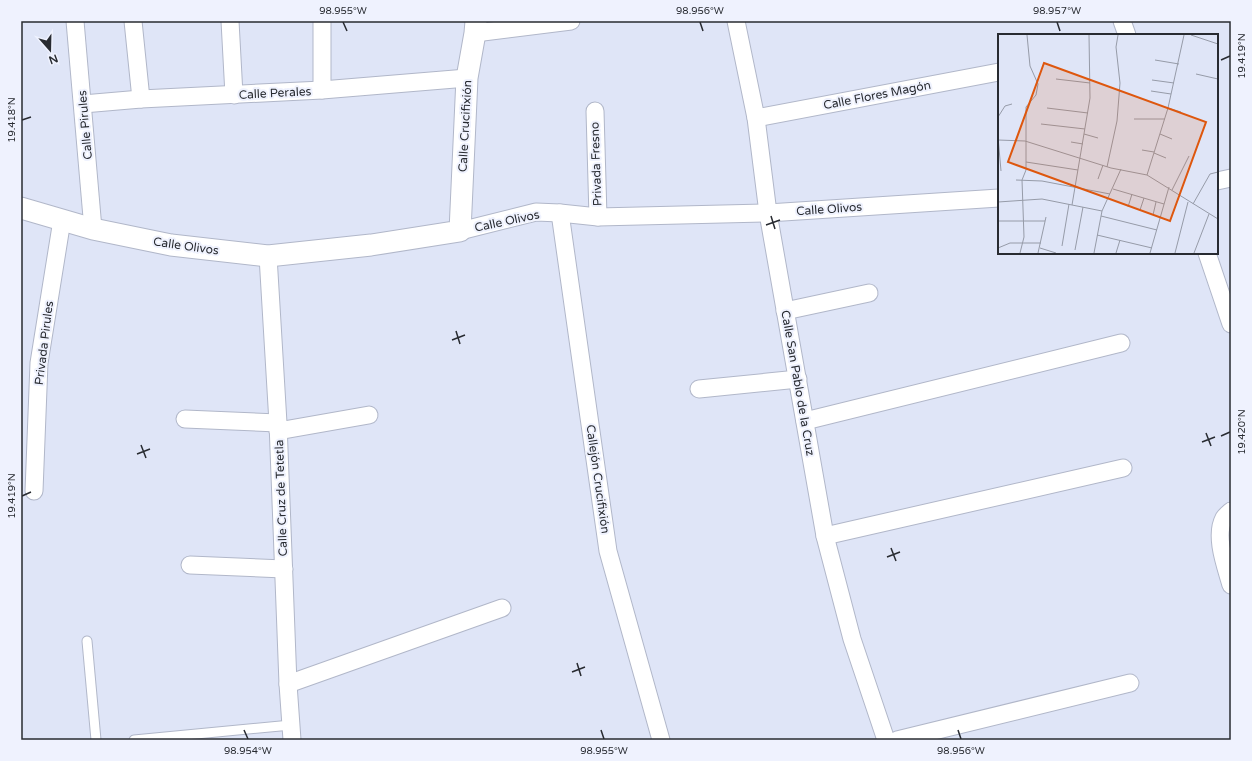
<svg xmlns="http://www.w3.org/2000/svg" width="1252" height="761" viewBox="0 0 1252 761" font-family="'Varela Round',sans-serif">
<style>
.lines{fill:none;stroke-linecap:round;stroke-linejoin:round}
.service-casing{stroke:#b1b7c9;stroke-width:11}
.minor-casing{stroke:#b1b7c9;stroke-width:19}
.tertiary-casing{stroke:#b1b7c9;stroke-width:23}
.service{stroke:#fff;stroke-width:9}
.minor{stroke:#fff;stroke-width:17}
.tertiary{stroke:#fff;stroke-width:21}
.ticks{fill:none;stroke:#282b31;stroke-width:1.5}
.labels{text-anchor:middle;stroke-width:4;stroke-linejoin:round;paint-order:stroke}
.street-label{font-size:12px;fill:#282b31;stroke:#eff2fe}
.inset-road{fill:none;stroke:#969ba8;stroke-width:1}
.view{fill:#de570e;fill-opacity:0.15;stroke:#de570e;stroke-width:2}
.inset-edge{fill:none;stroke:#282b31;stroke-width:2}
.neatline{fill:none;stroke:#282b31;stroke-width:1.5}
.ticks-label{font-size:10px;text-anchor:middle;fill:#282b31}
</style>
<rect width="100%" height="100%" fill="#dfe5f7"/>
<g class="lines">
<g class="service-casing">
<g id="service">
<path d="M 87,641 L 96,740"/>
<path d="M 134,740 L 291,725"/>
</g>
</g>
<g class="minor-casing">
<g id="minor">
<path d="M 75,21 L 93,229"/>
<path d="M 133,21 L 141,99"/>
<path d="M 230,21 L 234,95"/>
<path d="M 322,21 L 322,90"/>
<path d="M 736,21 L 756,118 L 768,213 L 825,536 L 852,639 L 886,740"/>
<path d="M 1122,21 L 1127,35"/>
<path d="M 475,33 L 571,21"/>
<path d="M 83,104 L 141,99 L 322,90 L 467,78"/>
<path d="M 595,111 L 598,217"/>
<path d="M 756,118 L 999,72"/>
<path d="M 1217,181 L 1231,178"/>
<path d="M 560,213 L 608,551 L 661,740"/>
<path d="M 460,231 L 536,212 L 560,213 L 598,217 L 768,213 L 999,198"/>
<path d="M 1207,253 L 1231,324"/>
<path d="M 268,256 L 278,423 L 288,684 L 292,740"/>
<path d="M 785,311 L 869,293"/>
<path d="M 699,389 L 798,379"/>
<path d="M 185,419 L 278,423"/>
<path d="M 805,421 L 1121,343"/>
<path d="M 278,431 L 369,415"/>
<path d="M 34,491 L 39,363 L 62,220"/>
<path d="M 1231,511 C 1229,513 1226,515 1224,518 C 1214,536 1226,567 1231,585"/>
<path d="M 825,536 L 1123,468"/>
<path d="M 190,565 L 284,569"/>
<path d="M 288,684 L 502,608"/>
<path d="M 897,740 L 1130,683"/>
</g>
</g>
<g class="tertiary-casing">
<path id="tertiary" d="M 21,208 L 93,229 L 171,245 L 268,256 L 371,245 L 460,231 L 467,78 L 475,33 L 476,21"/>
</g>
<use href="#service" class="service"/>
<use href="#minor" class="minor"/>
<use href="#tertiary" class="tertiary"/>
</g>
<path class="ticks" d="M 343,22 L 347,31M 700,22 L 703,31M 1057,22 L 1060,31M 1221,60 L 1230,56M 22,120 L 31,117M 771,216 L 775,229M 766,225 L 780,220M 456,331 L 460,344M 452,340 L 465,335M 1206,433 L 1211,446M 1221,436 L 1230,432M 1202,442 L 1215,437M 141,445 L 146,458M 137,454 L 150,449M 22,496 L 31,492M 891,548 L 896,561M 887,557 L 900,552M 577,663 L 581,676M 572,672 L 585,667M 244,730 L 248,739M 601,730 L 604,739M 958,730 L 961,739"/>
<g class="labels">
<g class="street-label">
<text transform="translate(275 93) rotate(-3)" y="4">Calle Perales</text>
<text transform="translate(877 95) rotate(-11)" y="4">Calle Flores Magón</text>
<text transform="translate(85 125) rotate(-95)" y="4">Calle Pirules</text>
<text transform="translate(465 126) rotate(-87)" y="4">Calle Crucifixión</text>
<text transform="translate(596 164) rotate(-92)" y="4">Privada Fresno</text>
<text transform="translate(829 209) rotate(-4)" y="4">Calle Olivos</text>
<text transform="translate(507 221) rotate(-12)" y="4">Calle Olivos</text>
<text transform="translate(186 246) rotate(8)" y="4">Calle Olivos</text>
<text transform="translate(44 343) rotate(-83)" y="4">Privada Pirules</text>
<text transform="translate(798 383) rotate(80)" y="4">Calle San Pablo de la Cruz</text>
<text transform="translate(598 479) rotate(82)" y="4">Callejón Crucifixión</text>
<text transform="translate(281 498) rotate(-92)" y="4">Calle Cruz de Tetetla</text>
</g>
</g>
<g transform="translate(998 34)">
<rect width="220" height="220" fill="#dfe5f7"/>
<path class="inset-road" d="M 193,1 L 220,10M 157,26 L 181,30M 198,40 L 220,45M 58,45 L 92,49M 154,46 L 176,49M 153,57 L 173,60M 49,74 L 90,79M 170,74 L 183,78M 0,83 L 7,72 L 14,70M 136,85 L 167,85M 43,90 L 87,95M 86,100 L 100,104M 162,100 L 174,105M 0,103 L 3,137M 0,106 L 27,107 L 113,134 L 149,141 L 220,185M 73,108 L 85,110M 144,116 L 156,118M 156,119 L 168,124M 28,128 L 80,136M 109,133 L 119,87 L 122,49 L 118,13 L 120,1M 149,141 L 170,74 L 186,1M 100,145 L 105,131M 18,146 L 44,147 L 112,160M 115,155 L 166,170M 174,156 L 191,122M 0,168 L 44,165 L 104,177M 195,170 L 212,140 L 220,138M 74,171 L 92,64 L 91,1M 130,173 L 134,160M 142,176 L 146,164M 155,181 L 158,168M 103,182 L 159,196M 0,187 L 47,187M 99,201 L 154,214M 64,212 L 71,170M 0,214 L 12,209 L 43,209M 42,214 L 58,219M 77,216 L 85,173M 22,219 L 26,203 L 24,146 L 28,136 L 28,73 L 38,61 L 40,50 L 32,32 L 29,1M 40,219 L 48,183M 96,219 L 104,177 L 123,135M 118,219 L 122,206M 152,219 L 171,153M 177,219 L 190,168M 196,219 L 211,180"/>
<path class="view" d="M 46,29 L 208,88 L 172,187 L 10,128 Z"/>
<rect width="220" height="220" class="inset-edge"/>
</g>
<rect width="1252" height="761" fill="none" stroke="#eff2fe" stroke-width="44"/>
<g transform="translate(50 50) rotate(160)" stroke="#eff2fe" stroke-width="3" paint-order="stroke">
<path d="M0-3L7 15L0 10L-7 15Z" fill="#282b31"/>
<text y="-6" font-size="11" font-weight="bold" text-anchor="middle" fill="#282b31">N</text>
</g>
<rect x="22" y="22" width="1208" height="717" class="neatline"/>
<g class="ticks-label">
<text x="343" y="14">98.955°W</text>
<text x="700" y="14">98.956°W</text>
<text x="1057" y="14">98.957°W</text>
<text transform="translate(1241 56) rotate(-90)" y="4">19.419°N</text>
<text transform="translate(11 120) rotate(-90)" y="4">19.418°N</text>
<text transform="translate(1241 432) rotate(-90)" y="4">19.420°N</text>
<text transform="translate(11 496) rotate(-90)" y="4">19.419°N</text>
<text x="248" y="754">98.954°W</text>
<text x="604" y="754">98.955°W</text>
<text x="961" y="754">98.956°W</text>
</g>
</svg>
